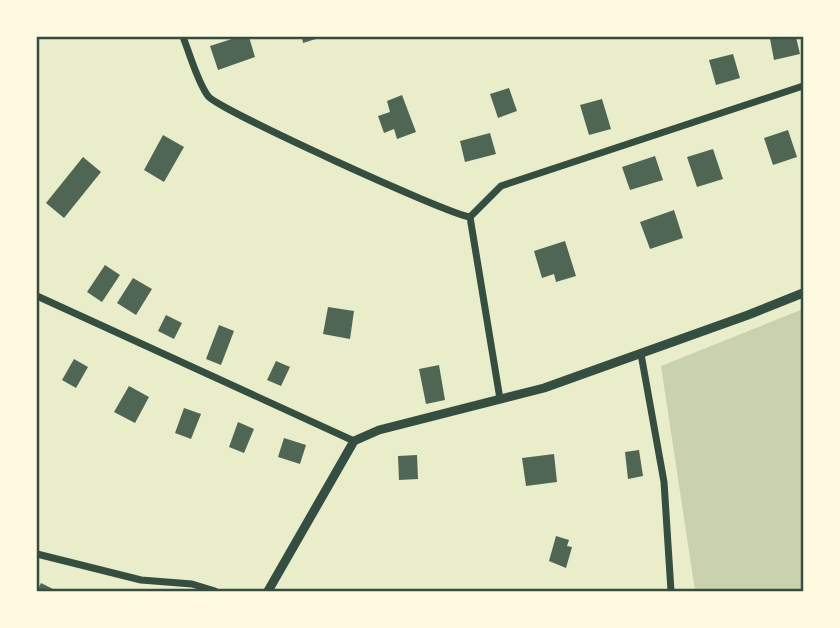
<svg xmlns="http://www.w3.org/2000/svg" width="840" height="628" viewBox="0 0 840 628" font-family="Helvetica,sans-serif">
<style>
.green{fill:#cad2ad}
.building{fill:#4f6655}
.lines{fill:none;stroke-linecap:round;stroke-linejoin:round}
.minor{stroke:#344e41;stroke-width:7}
.tertiary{stroke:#344e41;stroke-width:9}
.neatline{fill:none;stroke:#344e41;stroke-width:2.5}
</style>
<rect width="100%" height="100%" fill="#e9edc9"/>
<path class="green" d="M 803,309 L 803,591 L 695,591 L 661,366 Z"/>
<g class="building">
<path d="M 238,37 L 249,37 L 255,57 L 218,70 L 210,46 Z"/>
<path d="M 302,37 L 322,37 L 303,43 Z"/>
<path d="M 784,37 L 796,37 L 800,54 L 774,60 L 770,39 Z"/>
<path d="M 733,54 L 740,78 L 716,85 L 709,60 Z"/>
<path d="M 509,88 L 517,111 L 498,118 L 490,94 Z"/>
<path d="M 402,95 L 416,132 L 397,139 L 394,129 L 384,133 L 378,116 L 390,112 L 387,101 Z"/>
<path d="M 602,99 L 611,129 L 589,135 L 580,105 Z"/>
<path d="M 788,130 L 797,157 L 773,165 L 764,138 Z"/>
<path d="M 490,133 L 496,154 L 465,162 L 460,141 Z"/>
<path d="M 163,135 L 184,147 L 164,182 L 144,170 Z"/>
<path d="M 713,149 L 723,179 L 697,187 L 687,157 Z"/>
<path d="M 655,156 L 663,180 L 630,190 L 622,167 Z"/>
<path d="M 83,157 L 101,172 L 64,218 L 46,203 Z"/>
<path d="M 674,210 L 683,238 L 650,249 L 640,222 Z"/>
<path d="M 565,241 L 576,276 L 556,282 L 554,274 L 542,278 L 534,251 Z"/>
<path d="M 105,265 L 120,275 L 102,302 L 87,292 Z"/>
<path d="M 133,278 L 152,289 L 136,315 L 117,303 Z"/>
<path d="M 328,307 L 354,311 L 350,339 L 323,334 Z"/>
<path d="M 166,315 L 182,323 L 174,339 L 158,331 Z"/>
<path d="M 219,325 L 234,331 L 221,365 L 206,359 Z"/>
<path d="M 74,359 L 88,367 L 76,388 L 62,380 Z"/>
<path d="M 276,361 L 290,367 L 281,386 L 267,380 Z"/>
<path d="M 439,365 L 445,400 L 426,404 L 419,369 Z"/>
<path d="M 129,386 L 149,397 L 135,423 L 114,412 Z"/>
<path d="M 184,408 L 201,414 L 191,439 L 175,433 Z"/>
<path d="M 238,422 L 254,429 L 244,453 L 229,447 Z"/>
<path d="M 284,438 L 306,445 L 300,464 L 278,457 Z"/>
<path d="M 639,450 L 643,476 L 628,479 L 625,452 Z"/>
<path d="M 554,454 L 557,482 L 526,486 L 522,458 Z"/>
<path d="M 417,455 L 418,479 L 399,480 L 398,456 Z"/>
<path d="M 556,536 L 569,540 L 567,546 L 572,547 L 566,568 L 549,561 Z"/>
<path d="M 41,583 L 57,591 L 37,591 Z"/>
</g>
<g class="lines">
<g class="minor">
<path d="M 183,37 C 190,54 197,81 208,96 C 217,109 447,214 470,217 L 500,399"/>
<path d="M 470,217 L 501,186 L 803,86"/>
<path d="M 37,296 L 354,441"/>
<path d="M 641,354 L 664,482 L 671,591"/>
<path d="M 37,554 L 141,580 L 192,584 L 215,591"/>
</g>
<path class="tertiary" d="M 268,591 L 354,441 L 379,430 L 544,388 L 748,315 L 803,293"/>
</g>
<rect width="840" height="628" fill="none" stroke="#fefae0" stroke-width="77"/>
<rect x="38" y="38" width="764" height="552" class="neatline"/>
</svg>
